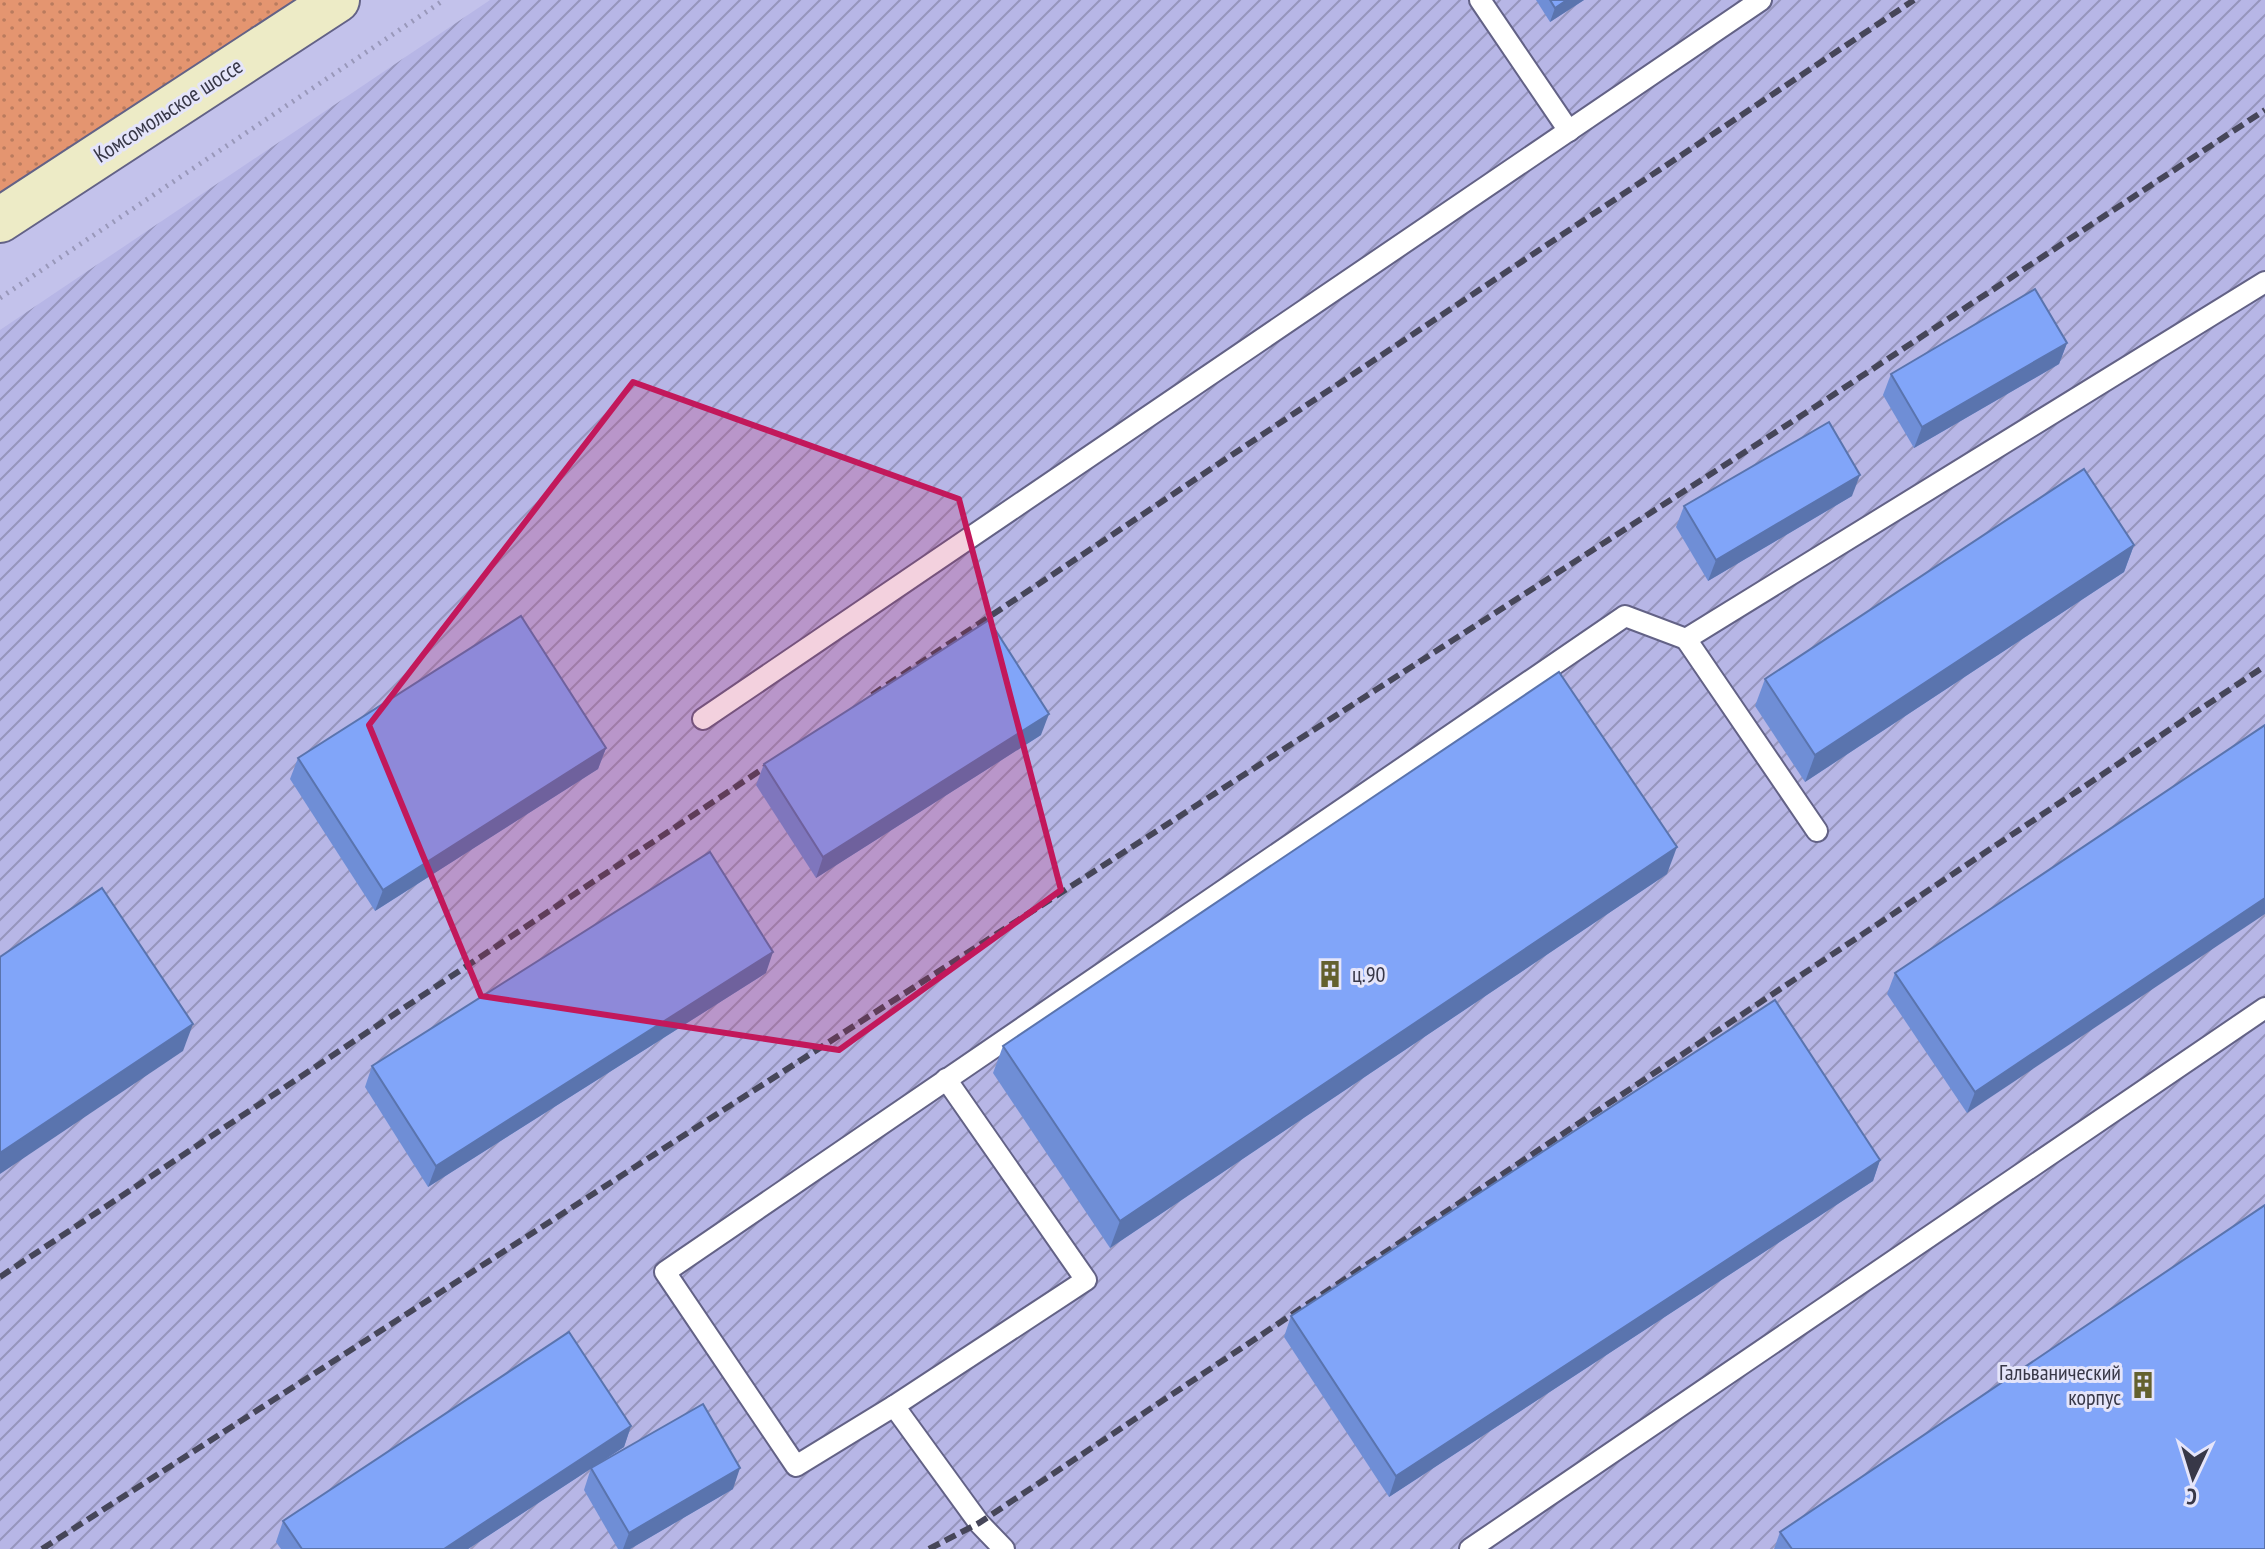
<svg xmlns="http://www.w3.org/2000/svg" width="2265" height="1549" viewBox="0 0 2265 1549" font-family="'PT Sans Narrow',sans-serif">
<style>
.industrial{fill:url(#industrial-furrows)}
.grass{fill:url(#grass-dots)}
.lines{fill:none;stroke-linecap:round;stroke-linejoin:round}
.lane-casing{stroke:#636286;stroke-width:24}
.secondary-casing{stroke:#636286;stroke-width:48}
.path{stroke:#9998ba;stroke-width:5;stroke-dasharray:2 6;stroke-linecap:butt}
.lane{stroke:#fff;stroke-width:20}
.secondary{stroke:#edebc6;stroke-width:44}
.rail{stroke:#464659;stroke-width:6;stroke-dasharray:12 6;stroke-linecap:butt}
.wall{fill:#6f8ed6}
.shaded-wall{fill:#5a74ae}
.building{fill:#81a5f9;stroke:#5a74ae;stroke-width:2}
.marked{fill:#c2185b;fill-opacity:0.2;stroke:#c2185b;stroke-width:6;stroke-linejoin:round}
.labels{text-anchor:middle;stroke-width:6;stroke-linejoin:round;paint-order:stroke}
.street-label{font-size:22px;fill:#383848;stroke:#e5e5fa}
.poi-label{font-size:22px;fill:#383848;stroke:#e5e5fa;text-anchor:start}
</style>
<defs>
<pattern id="industrial-furrows" width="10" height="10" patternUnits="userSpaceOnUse" patternTransform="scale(2)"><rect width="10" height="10" fill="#b7b6e6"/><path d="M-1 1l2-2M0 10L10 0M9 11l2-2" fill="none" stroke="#9695bc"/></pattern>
<pattern id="grass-dots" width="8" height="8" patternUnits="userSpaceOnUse" patternTransform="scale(2)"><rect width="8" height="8" fill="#e49570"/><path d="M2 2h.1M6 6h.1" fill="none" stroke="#ba7b5e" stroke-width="1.8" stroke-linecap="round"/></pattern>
</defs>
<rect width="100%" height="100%" fill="#c3c2eb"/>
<path class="industrial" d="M 490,0 L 2265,0 L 2265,1549 L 0,1549 L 0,330 Z"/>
<path class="grass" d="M 0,0 L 311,0 L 0,207 Z"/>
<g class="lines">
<g class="lane-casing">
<g id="lane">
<path d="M 1480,0 L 1569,131"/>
<path d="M 1686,639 L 1817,831"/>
<path d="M 703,719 L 1761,0"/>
<path d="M 894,1406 L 1086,1280 L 946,1079"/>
<path d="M 1004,1549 L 979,1523 L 894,1406 L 796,1466 L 665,1272 L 1625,616 L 1686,639 L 2265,282"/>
<path d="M 1470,1549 L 2265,1008"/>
</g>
</g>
<g class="secondary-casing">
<path id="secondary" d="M 0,220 L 337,0"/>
</g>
<path class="path" d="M 0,298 L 444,0"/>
<use href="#lane" class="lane"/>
<use href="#secondary" class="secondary"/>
<g class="rail">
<path d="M 872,695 L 1914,0"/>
<path d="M 0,1277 L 779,758"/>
<path d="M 42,1549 L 1821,403 L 2265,110"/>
<path d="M 929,1549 L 979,1523 L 2265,666"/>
</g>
</g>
<g class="wall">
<path d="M 1536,0 L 1584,0 L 1550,22 Z"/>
<path d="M 2067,343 L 2059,364 L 1914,448 L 1883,395 L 1891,374 Z"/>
<path d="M 1852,496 L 1708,581 L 1676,527 L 1684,506 Z"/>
<path d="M 2134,545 L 2124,572 L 1805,782 L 1755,706 L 1765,679 Z"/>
<path d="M 2265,725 L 1967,1113 L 1887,994 L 1895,973 Z"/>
<path d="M 1041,735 L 816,878 L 756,785 L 764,764 Z"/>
<path d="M 606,748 L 598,769 L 375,911 L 290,779 L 298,758 Z"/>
<path d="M 1667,874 L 1110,1248 L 993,1073 L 1003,1046 Z"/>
<path d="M 766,973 L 428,1187 L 365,1087 L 372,1066 Z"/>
<path d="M 1880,1160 L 1873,1181 L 1389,1497 L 1284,1337 L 1291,1316 Z"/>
<path d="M 631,1426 L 624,1447 L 468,1549 L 281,1549 L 276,1542 L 283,1521 Z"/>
<path d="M 591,1468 L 733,1489 L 630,1549 L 618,1549 L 584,1490 Z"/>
<path d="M 1780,1532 L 2265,1549 L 1774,1549 Z"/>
</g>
<g class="shaded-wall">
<path d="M 1567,0 L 1584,0 L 1550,22 L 1555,8 Z"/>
<path d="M 2067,343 L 2059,364 L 1914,448 L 1922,427 Z"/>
<path d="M 1860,475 L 1852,496 L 1708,581 L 1716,560 Z"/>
<path d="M 2134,545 L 2124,572 L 1805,782 L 1815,755 Z"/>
<path d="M 1049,714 L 1041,735 L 816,878 L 823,857 Z"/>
<path d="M 606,748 L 598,769 L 375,911 L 383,890 Z"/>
<path d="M 1677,847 L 1667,874 L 1110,1248 L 1120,1221 Z"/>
<path d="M 2265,898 L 2265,914 L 1967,1113 L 1975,1092 Z"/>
<path d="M 773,952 L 766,973 L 428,1187 L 436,1166 Z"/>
<path d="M 193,1024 L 183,1051 L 0,1174 L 0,1153 Z"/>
<path d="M 1880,1160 L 1873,1181 L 1389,1497 L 1396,1476 Z"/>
<path d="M 631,1426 L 624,1447 L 468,1549 L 444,1549 Z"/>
<path d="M 740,1468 L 733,1489 L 630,1549 L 623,1549 L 629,1533 Z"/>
</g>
<g class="building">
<path d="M 1550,0 L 1567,0 L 1555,8 Z"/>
<path d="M 2035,289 L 2067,343 L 1922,427 L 1891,374 Z"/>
<path d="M 1829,422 L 1860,475 L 1716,560 L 1684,506 Z"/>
<path d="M 2084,469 L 2134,545 L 1815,755 L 1765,679 Z"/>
<path d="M 521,616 L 606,748 L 383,890 L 298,758 Z"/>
<path d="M 989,620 L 1049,714 L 823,857 L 764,764 Z"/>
<path d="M 1559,672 L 1677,847 L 1120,1221 L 1003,1046 Z"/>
<path d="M 2265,725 L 2265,898 L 1975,1092 L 1895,973 Z"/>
<path d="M 710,852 L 773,952 L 436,1166 L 372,1066 Z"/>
<path d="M 102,888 L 193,1024 L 0,1153 L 0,957 Z"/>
<path d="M 1775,1000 L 1880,1160 L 1396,1476 L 1291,1316 Z"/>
<path d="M 2265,1205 L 2265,1549 L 1792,1549 L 1780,1532 Z"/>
<path d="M 569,1332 L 631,1426 L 444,1549 L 302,1549 L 283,1521 Z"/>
<path d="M 703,1404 L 740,1468 L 629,1533 L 591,1468 Z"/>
</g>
<path class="marked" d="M 633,382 L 959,499 L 1061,890 L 839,1050 L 481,996 L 369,725 Z"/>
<defs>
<g id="building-bare" transform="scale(2.16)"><path d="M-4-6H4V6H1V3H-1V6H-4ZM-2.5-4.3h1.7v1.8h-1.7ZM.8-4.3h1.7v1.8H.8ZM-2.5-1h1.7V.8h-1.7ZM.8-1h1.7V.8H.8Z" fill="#64612e" stroke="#e5e5fa" stroke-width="2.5" paint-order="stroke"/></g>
</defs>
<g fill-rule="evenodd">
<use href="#building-bare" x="1330" y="974"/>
<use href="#building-bare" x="2143" y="1385"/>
</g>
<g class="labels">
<g class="street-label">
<text transform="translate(168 110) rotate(-33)" y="8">Комсомольское шоссе</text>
</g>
<g class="poi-label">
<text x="1352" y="982">ц.90</text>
<text x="2121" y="1380" text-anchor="end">Гальванический<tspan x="2121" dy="25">корпус</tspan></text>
</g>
</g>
<g transform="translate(2193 1477) rotate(184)" stroke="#e5e5fa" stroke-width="6" paint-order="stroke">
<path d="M0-6L14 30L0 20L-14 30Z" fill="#383848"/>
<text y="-12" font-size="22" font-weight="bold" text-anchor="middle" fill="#383848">С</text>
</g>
</svg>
